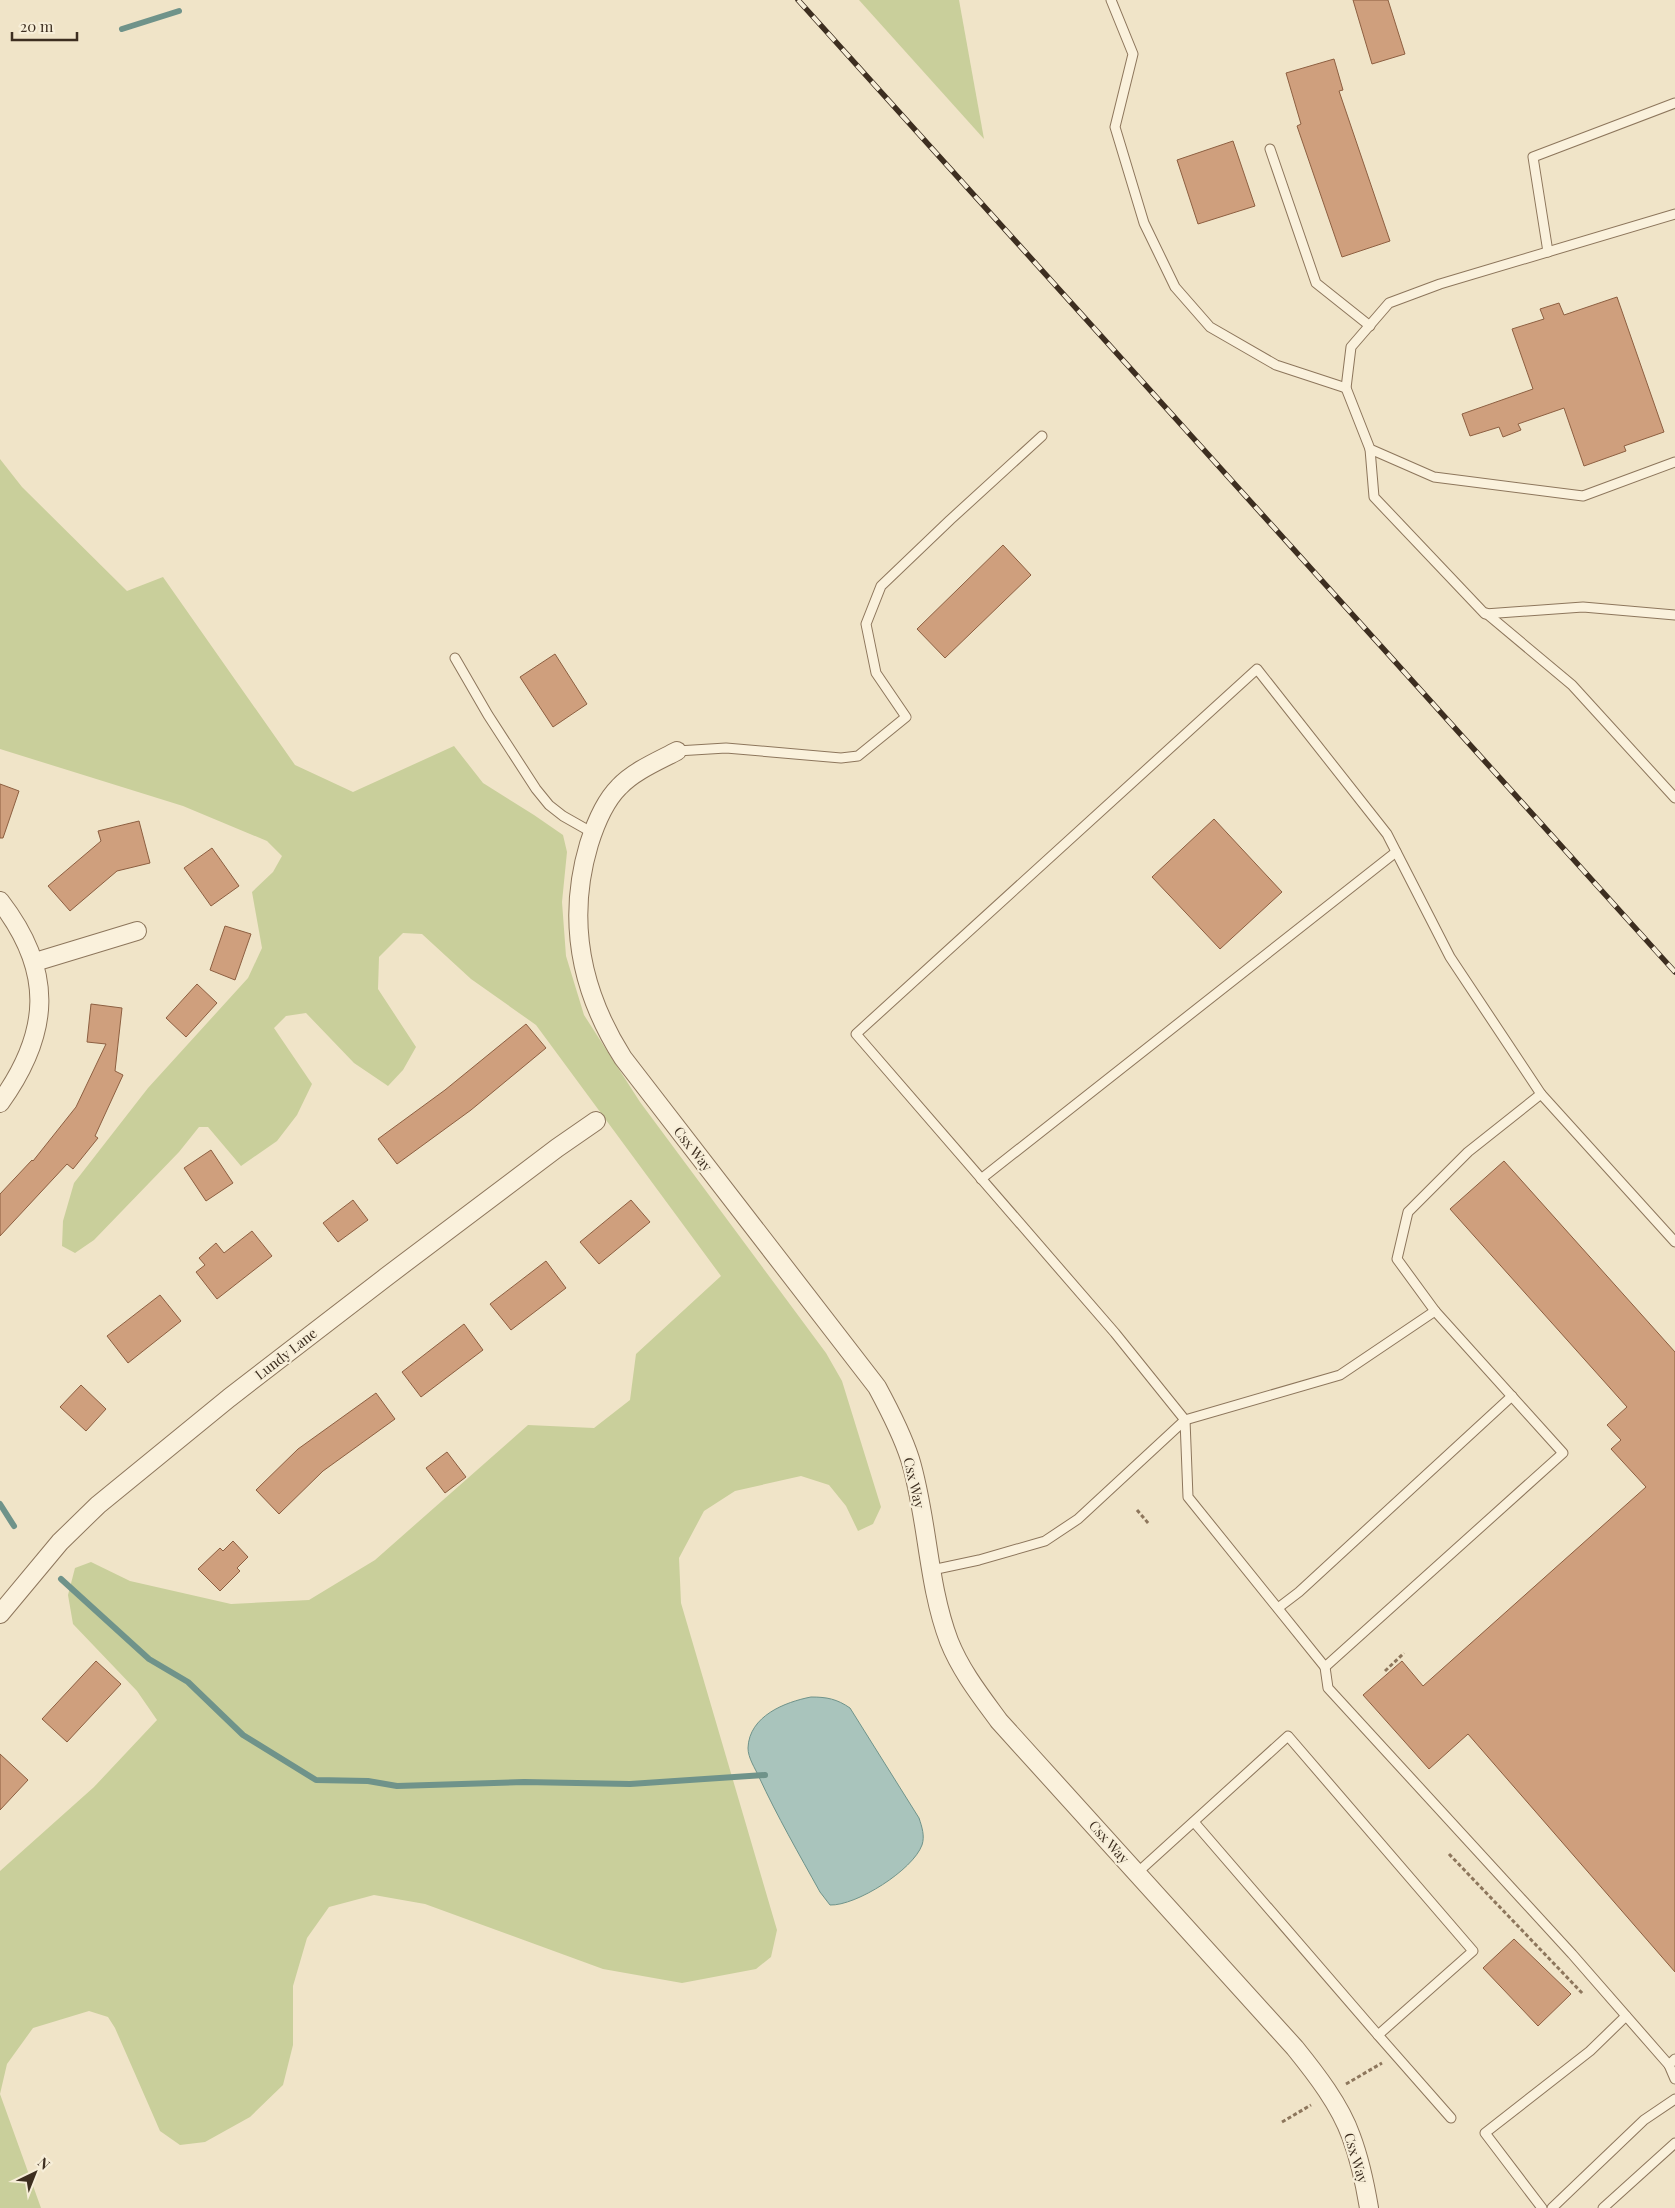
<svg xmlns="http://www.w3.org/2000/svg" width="1675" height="2208" viewBox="0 0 1675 2208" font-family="'Playfair Display',serif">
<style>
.green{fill:#c9cf9b}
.water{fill:#a9c4bc;stroke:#6f938a}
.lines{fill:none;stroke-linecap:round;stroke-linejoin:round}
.stream{stroke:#6f938a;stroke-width:6}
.building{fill:#cf9f7d;stroke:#8d5f41}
.lane-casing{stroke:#8d765c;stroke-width:11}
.street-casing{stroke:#8d765c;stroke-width:20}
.path{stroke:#8d765c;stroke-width:3;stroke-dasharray:4 2.5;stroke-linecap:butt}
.lane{stroke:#faf1dc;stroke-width:9}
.street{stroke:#faf1dc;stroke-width:18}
.rail-casing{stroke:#3d2e20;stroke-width:5.5}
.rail{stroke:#f7eed8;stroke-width:4;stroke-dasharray:11;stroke-linecap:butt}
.labels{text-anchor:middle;stroke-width:4.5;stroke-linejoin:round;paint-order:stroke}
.street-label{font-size:14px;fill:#3d2e20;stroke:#f7eed8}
</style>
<rect width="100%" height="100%" fill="#f0e4c8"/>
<g class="green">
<path d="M 859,0 L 959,0 L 984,139 Z"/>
<path d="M 0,459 L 22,487 L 127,591 L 163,577 L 295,765 L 353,792 L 454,746 L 483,783 L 534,815 L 563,835 L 567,852 L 562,902 L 566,956 L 584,1015 L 640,1102 L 826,1353 L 842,1381 L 881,1507 L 873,1524 L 858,1531 L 846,1506 L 829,1485 L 801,1476 L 735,1491 L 704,1511 L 679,1558 L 681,1603 L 777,1930 L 771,1957 L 756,1969 L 682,1983 L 603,1969 L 425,1904 L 374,1895 L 329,1907 L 307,1938 L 293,1986 L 293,2045 L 283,2085 L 250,2117 L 205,2142 L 180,2145 L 160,2131 L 115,2028 L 108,2017 L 89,2011 L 33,2028 L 7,2064 L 0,2094 L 41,2208 L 0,2208 L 0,1871 L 94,1787 L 157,1720 L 137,1691 L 73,1624 L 68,1595 L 75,1568 L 91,1562 L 130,1581 L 231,1604 L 309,1600 L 375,1560 L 528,1425 L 594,1428 L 630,1400 L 636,1354 L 721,1276 L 536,1025 L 471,979 L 422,934 L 403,933 L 379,957 L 378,989 L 416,1047 L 403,1070 L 388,1086 L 354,1063 L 306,1013 L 286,1016 L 274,1028 L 312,1084 L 297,1115 L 277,1141 L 241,1166 L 208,1127 L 199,1127 L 179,1152 L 94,1240 L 75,1253 L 62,1246 L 63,1221 L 74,1183 L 148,1088 L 248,978 L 262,948 L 252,892 L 273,872 L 282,856 L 267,841 L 183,806 L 0,749 Z"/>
</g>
<path class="water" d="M 811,1697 C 827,1697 837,1699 850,1708 L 919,1818 C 922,1827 925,1836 922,1845 C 913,1870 856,1906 830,1905 L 820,1892 C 799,1854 777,1816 759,1777 C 755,1768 748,1758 748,1748 C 749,1716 785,1702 811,1697 Z"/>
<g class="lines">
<g class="stream">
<path d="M 122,29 L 179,11"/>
<path d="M 0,1504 L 14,1526"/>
<path d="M 61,1579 L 149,1659 L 188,1682 L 243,1735 L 316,1780 L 368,1781 L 397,1786 L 524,1782 L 630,1784 L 765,1775"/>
</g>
</g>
<g class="building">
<path d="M 1353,0 L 1388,0 L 1405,54 L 1372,64 Z"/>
<path d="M 1334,59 L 1343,90 L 1339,91 L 1390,241 L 1342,257 L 1297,126 L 1301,124 L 1286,73 Z"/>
<path d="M 1233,141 L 1255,206 L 1198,224 L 1177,160 Z"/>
<path d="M 1617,297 L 1664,432 L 1624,446 L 1626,451 L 1584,466 L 1564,408 L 1518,424 L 1521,430 L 1503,437 L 1499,427 L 1470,436 L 1462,414 L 1533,389 L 1512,329 L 1544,319 L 1540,309 L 1559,303 L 1564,315 Z"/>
<path d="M 1003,545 L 1031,575 L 945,658 L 917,629 Z"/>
<path d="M 555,654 L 587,704 L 553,727 L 520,677 Z"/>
<path d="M 0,784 L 19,791 L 3,838 L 0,838 Z"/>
<path d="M 1214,819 L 1282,892 L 1220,949 L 1152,877 Z"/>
<path d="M 139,821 L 150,863 L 117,871 L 70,911 L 48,886 L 101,841 L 98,831 Z"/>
<path d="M 212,848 L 239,886 L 211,906 L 184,868 Z"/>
<path d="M 225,926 L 251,934 L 235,980 L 210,970 Z"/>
<path d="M 197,984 L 217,1003 L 186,1037 L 166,1018 Z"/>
<path d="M 91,1004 L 122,1008 L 115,1071 L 123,1075 L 95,1136 L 98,1138 L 73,1169 L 67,1164 L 0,1236 L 0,1194 L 32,1160 L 33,1161 L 76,1107 L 106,1044 L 87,1042 Z"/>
<path d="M 526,1024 L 546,1048 L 471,1110 L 397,1164 L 378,1139 L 445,1090 Z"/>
<path d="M 211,1150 L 233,1183 L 206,1201 L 184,1168 Z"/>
<path d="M 1504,1161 L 1675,1352 L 1675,1972 L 1468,1734 L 1429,1769 L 1363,1695 L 1402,1661 L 1423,1686 L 1646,1487 L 1611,1449 L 1621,1440 L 1607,1425 L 1627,1407 L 1450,1209 Z"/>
<path d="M 353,1200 L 368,1220 L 338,1242 L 323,1223 Z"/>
<path d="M 631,1200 L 650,1222 L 599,1264 L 580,1242 Z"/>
<path d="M 252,1231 L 272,1256 L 217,1299 L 196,1272 L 205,1265 L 199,1258 L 216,1243 L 224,1253 Z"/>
<path d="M 546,1261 L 566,1288 L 511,1330 L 490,1304 Z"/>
<path d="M 160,1295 L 181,1321 L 128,1363 L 107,1336 Z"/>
<path d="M 464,1324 L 483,1350 L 421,1397 L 402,1372 Z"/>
<path d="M 81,1385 L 106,1409 L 86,1431 L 60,1407 Z"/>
<path d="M 376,1393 L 395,1419 L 323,1471 L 279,1514 L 256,1490 L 298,1449 Z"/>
<path d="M 447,1452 L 466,1477 L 445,1493 L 426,1468 Z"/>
<path d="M 233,1541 L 248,1557 L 237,1568 L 240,1571 L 220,1591 L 198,1569 L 220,1548 L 223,1551 Z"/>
<path d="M 96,1661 L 121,1684 L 67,1742 L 42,1719 Z"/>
<path d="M 0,1754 L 28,1780 L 0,1810 Z"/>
<path d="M 1514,1939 L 1571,1994 L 1538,2026 L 1483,1968 Z"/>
</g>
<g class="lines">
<g class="lane-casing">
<g id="lane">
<path d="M 1111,0 L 1133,54 L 1115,127 L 1144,223 L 1175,287 L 1210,327 L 1276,365 L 1346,388"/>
<path d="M 1270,149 L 1316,283 L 1370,326"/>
<path d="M 1675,214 L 1440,284 L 1389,303 L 1351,347 L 1346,388 L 1370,449 L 1434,477 L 1583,496 L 1675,462"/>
<path d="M 1548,252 L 1533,157 L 1675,103"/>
<path d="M 1370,449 L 1374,497 L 1485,614 L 1583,607 L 1675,615"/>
<path d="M 1486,613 L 1572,685 L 1675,798"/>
<path d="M 455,658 L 488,715 L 536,789 L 549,805 L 563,816 L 593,833"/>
<path d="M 677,751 L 726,748 L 841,758 L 858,756 L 906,717 L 876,673 L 866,624 L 881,586 L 950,520 L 1042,436"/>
<path d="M 981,1179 L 1396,852"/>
<path d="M 1435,1311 L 1563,1453 L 1325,1667 L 1188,1497 L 1185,1420 L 1115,1333 L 856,1034 L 1257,669 L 1387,834 L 1450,957 L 1541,1094"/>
<path d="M 932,1570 L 979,1560 L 1045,1541 L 1078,1519 L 1185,1420 L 1340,1375 L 1435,1311 L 1397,1259 L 1408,1212 L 1468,1152 L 1541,1094 L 1675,1242"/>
<path d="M 1278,1608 L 1299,1592 L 1512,1396"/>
<path d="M 1325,1667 L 1328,1688 L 1572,1954 L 1669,2065"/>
<path d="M 1194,1822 L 1378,2035"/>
<path d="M 1137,1873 L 1288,1736 L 1473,1951 L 1378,2035 L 1451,2118"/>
<path d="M 1675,2059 L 1669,2065 L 1675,2079"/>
<path d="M 1542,2208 L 1485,2133 L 1590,2051 L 1626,2016"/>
<path d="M 1552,2208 L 1644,2120 L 1675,2099"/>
<path d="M 1603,2208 L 1675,2143"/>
</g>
</g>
<g class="street-casing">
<g id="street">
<path d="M 677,751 C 658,761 634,771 619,787 C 604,802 595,825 589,844 C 566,921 581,992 623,1058 L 877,1387 C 890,1411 902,1434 910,1459 C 928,1518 927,1583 949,1641 C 961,1671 980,1695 999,1721 L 1295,2048 C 1316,2074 1340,2105 1351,2136 C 1360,2160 1365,2184 1369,2208"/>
<path d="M 0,901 C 54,971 51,1032 0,1103"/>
<path d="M 35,962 L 137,931"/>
<path d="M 0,1614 L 60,1542 L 98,1505 L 229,1398 L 386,1277 L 557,1148 L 596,1121"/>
</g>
</g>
<g class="path">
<path d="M 1137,1510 L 1149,1524"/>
<path d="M 1385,1671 L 1404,1653"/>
<path d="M 1449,1854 L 1583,1994"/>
<path d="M 1346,2084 L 1382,2063"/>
<path d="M 1282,2122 L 1311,2105"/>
</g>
<use href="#lane" class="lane"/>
<use href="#street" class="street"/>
<g class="rail-casing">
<path id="rail" d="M 798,0 L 1675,972"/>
</g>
<use href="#rail" class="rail"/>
</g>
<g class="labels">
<g class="street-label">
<text transform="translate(693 1149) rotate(52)" y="5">Csx Way</text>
<text transform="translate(286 1354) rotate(-38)" y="5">Lundy Lane</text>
<text transform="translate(914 1483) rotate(77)" y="5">Csx Way</text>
<text transform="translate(1109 1842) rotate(48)" y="5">Csx Way</text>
<text transform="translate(1356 2158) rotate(73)" y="5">Csx Way</text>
</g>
</g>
<g transform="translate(35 2173) rotate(43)" stroke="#f7eed8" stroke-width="4" paint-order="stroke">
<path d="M0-4L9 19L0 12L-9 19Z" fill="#3d2e20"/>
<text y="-8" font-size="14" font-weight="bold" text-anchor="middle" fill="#3d2e20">N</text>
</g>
<path d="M12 32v8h65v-8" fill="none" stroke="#3d2e20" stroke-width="2.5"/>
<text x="20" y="32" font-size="15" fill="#3d2e20" stroke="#f7eed8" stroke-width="4" paint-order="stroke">20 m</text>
</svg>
